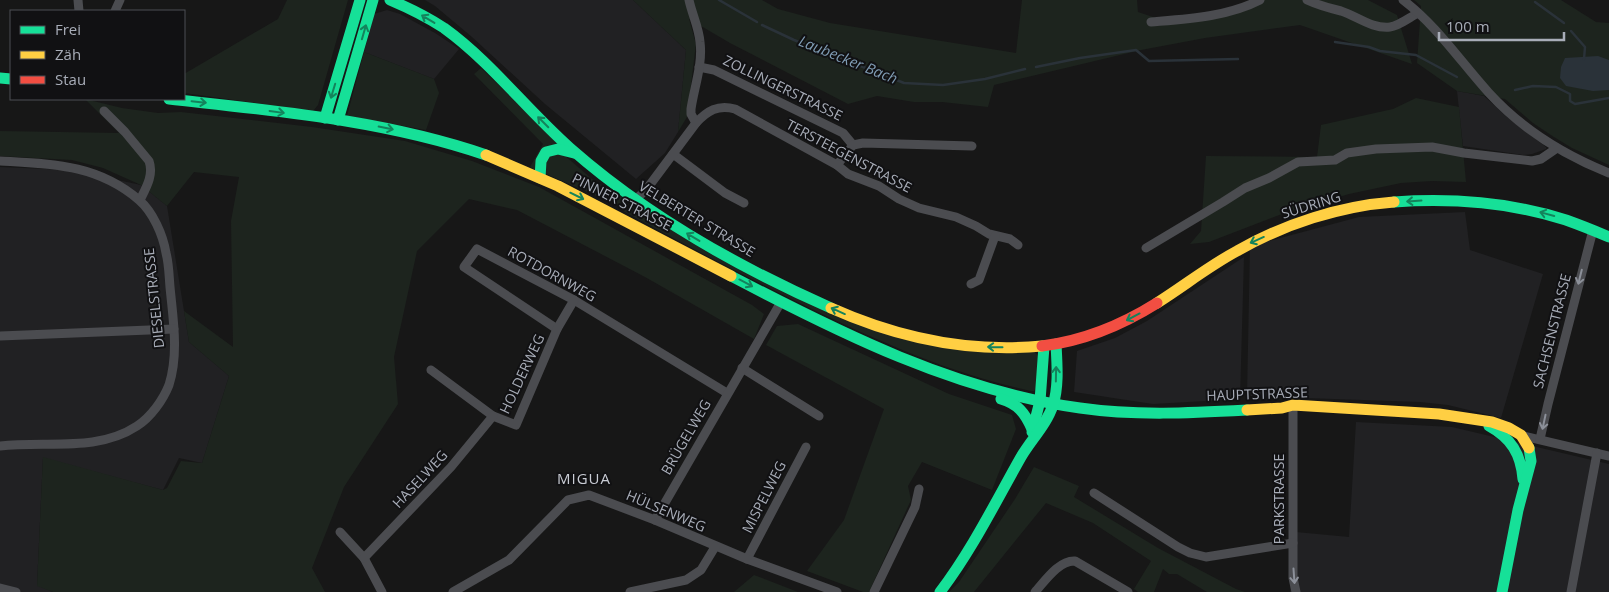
<svg xmlns="http://www.w3.org/2000/svg" width="1609" height="592" viewBox="0 0 1609 592" font-family="'Open Sans',sans-serif">
<style>
.built{fill:#212123}
.green{fill:#1d241e}
.water{fill:#2a3239}
.lines{fill:none;stroke-linecap:round;stroke-linejoin:round}
.stream{stroke:#2a3239;stroke-width:2.5}
.street{stroke:#4b4c50;stroke-width:9}
.fast{stroke:#16e098;stroke-width:11}
.slow{stroke:#ffcf43;stroke-width:11}
.jam{stroke:#f24e42;stroke-width:11}
.oneway{stroke:#14835c}
.oneway2{stroke:#8c9099}
.labels{text-anchor:middle;stroke-width:4;stroke-linejoin:round;paint-order:stroke}
.street-label{font-size:14px;fill:#a8adb8;stroke:#111113}
.water-label{font-size:15px;font-style:italic;fill:#7f9bb3;stroke:#111113}
.neighbourhood-label{font-size:15px;letter-spacing:1px;fill:#c9ccd4;stroke:#111113}
</style>
<rect width="100%" height="100%" fill="#171717"/>
<g class="built">
<path d="M 425,0 L 633,0 L 686,50 L 678,132 L 665,153 L 636,179 L 545,104 L 472,37 L 435,6 Z"/>
<path d="M 387,10 L 400,14 L 435,33 L 459,49 L 434,79 L 364,52 L 374,14 Z"/>
<path d="M 1457,91 L 1484,96 L 1507,117 L 1546,147 L 1546,149 L 1532,154 L 1523,155 L 1463,146 Z"/>
<path d="M 0,167 L 70,170 L 141,185 L 167,206 L 189,342 L 229,376 L 202,463 L 179,458 L 163,490 L 43,458 L 37,585 L 53,592 L 0,592 Z"/>
<path d="M 1465,212 L 1470,250 L 1543,274 L 1501,418 L 1448,405 L 1420,402 L 1247,396 L 1250,246 L 1359,217 Z"/>
<path d="M 1244,257 L 1240,399 L 1153,404 L 1074,392 L 1077,351 L 1115,338 L 1147,321 Z"/>
<path d="M 1356,422 L 1452,427 L 1609,464 L 1609,592 L 1290,592 L 1296,532 L 1349,537 Z"/>
</g>
<g class="green">
<path d="M 287,0 L 348,0 L 318,105 L 313,111 L 184,93 L 184,74 L 278,19 Z"/>
<path d="M 633,0 L 762,0 L 778,9 L 830,23 L 1016,53 L 1022,0 L 1137,0 L 1138,12 L 1162,20 L 1252,6 L 1264,0 L 1368,0 L 1397,15 L 1412,64 L 1300,25 L 1205,38 L 1141,50 L 994,85 L 988,107 L 942,102 L 914,102 L 877,96 L 848,104 L 730,43 L 689,19 L 696,44 L 687,117 L 678,132 L 686,50 Z"/>
<path d="M 1414,0 L 1561,0 L 1596,22 L 1609,23 L 1609,165 L 1572,148 L 1554,137 L 1533,123 L 1505,99 L 1457,91 L 1417,63 L 1421,6 Z"/>
<path d="M 364,52 L 434,79 L 439,93 L 426,130 L 347,116 Z"/>
<path d="M 481,68 L 561,146 L 536,171 L 530,167 L 543,144 L 474,74 Z"/>
<path d="M 1416,98 L 1459,107 L 1466,182 L 1432,181 L 1401,183 L 1349,194 L 1282,214 L 1209,242 L 1190,244 L 1201,231 L 1206,156 L 1317,157 L 1321,125 L 1393,109 Z"/>
<path d="M 85,99 L 122,108 L 158,113 L 181,112 L 312,127 L 405,141 L 472,161 L 539,187 L 752,305 L 764,314 L 754,339 L 645,277 L 517,210 L 469,199 L 417,251 L 394,357 L 398,404 L 344,487 L 312,568 L 325,592 L 53,592 L 37,586 L 43,457 L 163,490 L 167,488 L 181,461 L 202,463 L 229,376 L 189,342 L 184,311 L 233,347 L 231,221 L 239,177 L 194,172 L 167,206 L 141,185 L 103,168 L 72,160 L 0,156 L 0,131 L 119,133 Z"/>
<path d="M 549,154 L 564,155 L 592,179 L 623,198 L 622,203 L 620,205 L 615,204 L 546,174 L 543,163 Z"/>
<path d="M 636,206 L 707,252 L 790,294 L 901,339 L 1035,352 L 1038,356 L 1036,388 L 1034,391 L 1031,391 C 956,375 887,345 818,312 C 752,280 687,246 623,211 Z"/>
<path d="M 798,324 L 949,394 L 1012,415 L 1016,429 L 992,490 L 922,462 L 908,486 L 911,500 L 869,592 L 863,592 L 807,571 L 844,520 L 884,409 L 766,345 L 777,326 Z"/>
<path d="M 1034,467 L 1079,486 L 1074,497 L 1158,548 L 1236,589 L 1245,592 L 1207,592 L 1177,574 L 1169,574 L 1163,569 L 1154,592 L 1138,592 L 1134,589 L 1151,561 L 1093,523 L 1046,503 L 974,592 L 949,592 L 959,582 L 1015,499 Z"/>
<path d="M 754,575 L 798,592 L 734,592 Z"/>
</g>
<path class="water" d="M 1598,56 L 1609,60 L 1609,90 L 1593,91 L 1566,86 L 1560,78 L 1561,67 L 1565,58 Z"/>
<g class="lines">
<g class="stream">
<path d="M 719,0 L 757,22"/>
<path d="M 1535,2 L 1564,23"/>
<path d="M 762,25 L 794,40 L 904,83 L 943,85 L 985,79 L 1025,69"/>
<path d="M 1571,31 L 1585,47 L 1584,59"/>
<path d="M 1335,42 L 1369,47 L 1380,51 L 1416,55 L 1457,77"/>
<path d="M 1036,67 L 1080,58 L 1136,50 L 1149,61 L 1238,59"/>
<path d="M 1515,90 L 1533,86 L 1556,87 L 1570,94 L 1570,101 L 1575,104 L 1609,98"/>
</g>
<g class="street">
<path d="M 78,0 L 79,11"/>
<path d="M 1307,0 C 1320,6 1328,8 1341,11 C 1357,16 1372,29 1390,27 C 1399,26 1410,17 1418,13"/>
<path d="M 1403,0 C 1437,26 1460,61 1489,93 C 1521,128 1564,155 1609,173"/>
<path d="M 115,11 L 120,0"/>
<path d="M 1151,22 C 1187,19 1227,17 1260,0"/>
<path d="M 699,67 L 714,70 L 843,133 L 853,145 L 837,165"/>
<path d="M 104,111 L 125,132 L 149,161 C 154,175 146,188 140,200"/>
<path d="M 696,123 C 707,111 718,104 735,109 L 837,165 L 848,174 L 879,186 L 899,199 L 919,208 L 956,217 L 976,226 L 989,234 L 1010,239 L 1018,245"/>
<path d="M 853,145 L 863,143 L 972,146"/>
<path d="M 673,154 L 725,193 L 744,203"/>
<path d="M 0,161 C 52,164 97,164 139,200 C 153,212 163,235 166,253 C 169,264 169,276 170,287 C 173,319 179,353 169,385 C 163,400 151,417 137,426 C 96,453 45,440 0,446"/>
<path d="M 635,200 L 646,190 L 696,123 L 691,114 L 691,109 C 694,88 703,64 700,42 C 699,28 692,14 689,0"/>
<path d="M 1146,248 L 1223,202 L 1245,188 L 1269,178 L 1298,162 L 1335,160 L 1347,153 L 1376,149 L 1432,147 L 1464,153 L 1532,161 L 1541,159 L 1557,148"/>
<path d="M 971,284 L 979,280 L 995,236"/>
<path d="M 557,329 L 464,267 L 477,249 L 574,300 L 727,393"/>
<path d="M 0,336 L 174,329"/>
<path d="M 742,368 L 819,416"/>
<path d="M 431,370 L 493,416 L 516,425 L 557,329 L 574,300"/>
<path d="M 1293,405 L 1293,578 L 1296,592"/>
<path d="M 1519,435 L 1609,456"/>
<path d="M 1540,439 L 1548,404 L 1593,230"/>
<path d="M 1094,493 L 1178,547 L 1190,553 L 1206,557 L 1293,543"/>
<path d="M 655,520 L 781,302"/>
<path d="M 340,532 L 364,558 L 382,592"/>
<path d="M 364,558 L 451,467 L 493,416"/>
<path d="M 747,559 L 806,447"/>
<path d="M 0,588 L 16,592"/>
<path d="M 453,592 L 509,560 L 568,500 L 589,495 L 655,520 L 747,559 L 837,592"/>
<path d="M 630,592 L 686,580 L 701,570 L 715,547"/>
<path d="M 874,592 L 915,507 L 919,489"/>
<path d="M 1035,592 C 1045,581 1059,560 1075,561 L 1128,592"/>
<path d="M 1571,592 L 1597,453"/>
</g>
<g class="fast">
<path d="M 390,0 C 409,8 427,17 444,28 C 491,62 526,109 570,148 C 646,215 738,267 831,308"/>
<path d="M 0,78 L 11,79"/>
<path d="M 169,99 C 276,111 384,120 486,155"/>
<path d="M 325,118 L 360,0"/>
<path d="M 338,120 L 373,0"/>
<path d="M 540,178 L 541,161 L 546,152 L 558,149 L 574,153"/>
<path d="M 1394,202 C 1452,198 1510,202 1566,220 C 1580,225 1595,231 1609,237"/>
<path d="M 731,276 C 840,333 956,391 1080,408 C 1135,416 1191,413 1247,410"/>
<path d="M 1001,399 C 1018,404 1025,413 1032,429"/>
<path d="M 1489,426 C 1511,438 1521,454 1523,479"/>
<path d="M 1032,432 L 1040,401 L 1044,346"/>
<path d="M 940,592 C 972,550 995,503 1021,457 C 1031,440 1047,424 1053,405 C 1059,386 1057,364 1056,344"/>
<path d="M 1502,592 L 1518,510 L 1531,461 L 1529,448"/>
</g>
<g class="slow">
<path d="M 486,155 L 558,186 L 731,276"/>
<path d="M 1157,303 C 1184,286 1209,266 1237,251 C 1284,224 1340,206 1394,202"/>
<path d="M 831,308 C 898,338 968,353 1042,346"/>
<path d="M 1247,410 L 1282,408 L 1293,405 L 1439,414 L 1492,422 L 1509,428 L 1521,435 L 1529,448"/>
</g>
<path class="jam" d="M 1042,346 C 1083,341 1122,325 1157,303"/>
</g>
<defs><path id="oneway-shaft" d="M-6 0H5M1.5-3L5.5 0L1.5 3" fill="none" stroke-width="1.6" stroke-linecap="round" stroke-linejoin="round" transform="scale(1.25)"/></defs>
<g class="oneway">
<use href="#oneway-shaft" transform="translate(428 19) rotate(-149)"/>
<use href="#oneway-shaft" transform="translate(364 32) rotate(-74)"/>
<use href="#oneway-shaft" transform="translate(333 91) rotate(107)"/>
<use href="#oneway-shaft" transform="translate(199 102) rotate(6)"/>
<use href="#oneway-shaft" transform="translate(277 112) rotate(8)"/>
<use href="#oneway-shaft" transform="translate(543 122) rotate(-135)"/>
<use href="#oneway-shaft" transform="translate(386 128) rotate(11)"/>
<use href="#oneway-shaft" transform="translate(577 196) rotate(26)"/>
<use href="#oneway-shaft" transform="translate(1414 201) rotate(176)"/>
<use href="#oneway-shaft" transform="translate(1547 214) rotate(-165)"/>
<use href="#oneway-shaft" transform="translate(693 237) rotate(-149)"/>
<use href="#oneway-shaft" transform="translate(1257 240) rotate(156)"/>
<use href="#oneway-shaft" transform="translate(746 283) rotate(28)"/>
<use href="#oneway-shaft" transform="translate(838 311) rotate(-156)"/>
<use href="#oneway-shaft" transform="translate(1133 317) rotate(152)"/>
<use href="#oneway-shaft" transform="translate(995 347) rotate(-179)"/>
<use href="#oneway-shaft" transform="translate(1056 374) rotate(-89)"/>
</g>
<g class="oneway2">
<use href="#oneway-shaft" transform="translate(1580 277) rotate(104)"/>
<use href="#oneway-shaft" transform="translate(1544 422) rotate(102)"/>
<use href="#oneway-shaft" transform="translate(1294 576) rotate(86)"/>
</g>
<g class="labels">
<g class="street-label">
<text transform="translate(783 88) rotate(26)" y="5">ZOLLINGERSTRASSE</text>
<text transform="translate(849 156) rotate(28)" y="5">TERSTEEGENSTRASSE</text>
<text transform="translate(622 202) rotate(27)" y="5">PINNER STRASSE</text>
<text transform="translate(1311 205) rotate(-17)" y="5">SÜDRING</text>
<text transform="translate(697 219) rotate(31)" y="5">VELBERTER STRASSE</text>
<text transform="translate(552 274) rotate(29)" y="5">ROTDORNWEG</text>
<text transform="translate(154 298) rotate(-96)" y="5">DIESELSTRASSE</text>
<text transform="translate(1552 331) rotate(-76)" y="5">SACHSENSTRASSE</text>
<text transform="translate(522 374) rotate(-65)" y="5">HOLDERWEG</text>
<text transform="translate(1257 394) rotate(-2)" y="5">HAUPTSTRASSE</text>
<text transform="translate(686 437) rotate(-60)" y="5">BRÜGELWEG</text>
<text transform="translate(420 479) rotate(-47)" y="5">HASELWEG</text>
<text transform="translate(764 497) rotate(-63)" y="5">MISPELWEG</text>
<text transform="translate(1279 499) rotate(-90)" y="5">PARKSTRASSE</text>
<text transform="translate(666 511) rotate(23)" y="5">HÜLSENWEG</text>
</g>
<g class="water-label">
<text transform="translate(848 60) rotate(22)" y="5">Laubecker Bach</text>
</g>
<g class="neighbourhood-label">
<text x="584" y="484">MIGUA</text>
</g>
</g>
<rect x="10" y="10" width="175" height="90" fill="#111113" stroke="#4d4f55"/>
<rect x="20" y="26" width="25" height="8" fill="#16e098" stroke="#4d4f55"/>
<text x="55" y="35" font-size="15" fill="#a8adb8">Frei</text>
<rect x="20" y="51" width="25" height="8" fill="#ffcf43" stroke="#4d4f55"/>
<text x="55" y="60" font-size="15" fill="#a8adb8">Zäh</text>
<rect x="20" y="76" width="25" height="8" fill="#f24e42" stroke="#4d4f55"/>
<text x="55" y="85" font-size="15" fill="#a8adb8">Stau</text>
<path d="M1439 32v8h125v-8" fill="none" stroke="#a8adb8" stroke-width="2.5"/>
<text x="1446" y="32" font-size="15" fill="#a8adb8" stroke="#111113" stroke-width="4" paint-order="stroke">100 m</text>
</svg>
